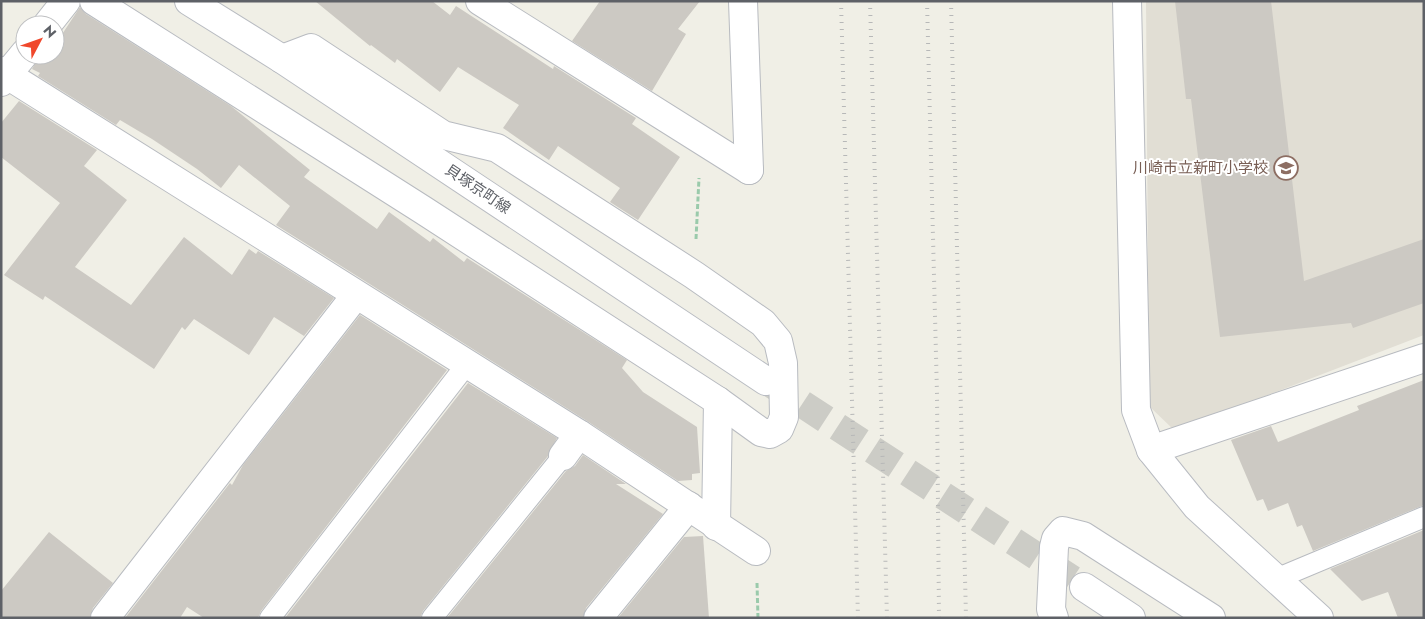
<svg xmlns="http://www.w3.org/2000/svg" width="1425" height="619" viewBox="0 0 1425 619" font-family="Jost,'Noto Sans JP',sans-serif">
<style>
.education{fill:#e1ded4}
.building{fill:#ccc9c3}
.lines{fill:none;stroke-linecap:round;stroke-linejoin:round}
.secondary-tunnel{stroke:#ccccc6;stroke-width:28;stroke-dasharray:28 14;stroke-linecap:butt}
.lane-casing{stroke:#b8bbc0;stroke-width:22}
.street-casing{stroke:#b8bbc0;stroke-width:30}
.secondary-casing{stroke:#b9bcc2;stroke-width:30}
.path{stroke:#9acaab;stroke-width:3;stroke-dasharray:5 2.5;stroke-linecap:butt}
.lane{stroke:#fff;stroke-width:20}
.street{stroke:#fff;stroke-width:28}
.secondary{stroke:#fff;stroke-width:28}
.rail{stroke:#b7b8b8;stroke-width:4;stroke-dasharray:1 6;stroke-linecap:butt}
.labels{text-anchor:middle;stroke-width:4;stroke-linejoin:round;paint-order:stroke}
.education-label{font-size:15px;fill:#785e54;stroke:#fff;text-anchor:end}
.street-label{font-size:15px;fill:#5e6167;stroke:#fff}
</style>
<rect width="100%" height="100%" fill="#f0efe6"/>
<path class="education" d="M 1146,1 L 1424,1 L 1424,335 L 1175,431 L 1149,406 Z"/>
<g class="building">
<path d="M 315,1 L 432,1 L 450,15 L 456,6 L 553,69 L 554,66 L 636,118 L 632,124 L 680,157 L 638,220 L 610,202 L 620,188 L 558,146 L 549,160 L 503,128 L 519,105 L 458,67 L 440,92 L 397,59 L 395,63 L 371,45 L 370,46 Z"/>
<path d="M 600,1 L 700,1 L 678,29 L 686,34 L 652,91 L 572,41 Z"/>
<path d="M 1175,1 L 1271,1 L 1304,281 L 1424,239 L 1424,303 L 1353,328 L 1351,323 L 1220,337 L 1191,99 L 1186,99 Z"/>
<path d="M 80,7 L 86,14 L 231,106 L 310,170 L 304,177 L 377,229 L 389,212 L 430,242 L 433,238 L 464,262 L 467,258 L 627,360 L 622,368 L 643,392 L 697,427 L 700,473 L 692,474 L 692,480 L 678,481 L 587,421 L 276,225 L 290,206 L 239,165 L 221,188 L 197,169 L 152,139 L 120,120 L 116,125 L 38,76 L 40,73 L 32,69 L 40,55 L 55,55 L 55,45 Z"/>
<path d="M 19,101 L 97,150 L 84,166 L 127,200 L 75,267 L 131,305 L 184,237 L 232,275 L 249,249 L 256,254 L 258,251 L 334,298 L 304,336 L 274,317 L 249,355 L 194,319 L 185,330 L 182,327 L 154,369 L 45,296 L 43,300 L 4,275 L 60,203 L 1,157 L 1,123 Z"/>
<path d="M 360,315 L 447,370 L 261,611 L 258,618 L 204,618 L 187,607 L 180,618 L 125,618 L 230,483 L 232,485 L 243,465 Z"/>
<path d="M 1424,380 L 1424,505 L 1313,551 L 1302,525 L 1297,527 L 1288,503 L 1268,511 L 1263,499 L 1257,501 L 1231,440 L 1271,426 L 1278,442 L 1359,410 L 1357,406 Z"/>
<path d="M 468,383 L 557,438 L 548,456 L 423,611 L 420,618 L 285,618 Z"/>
<path d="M 583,455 L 626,484 L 616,484 L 663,514 L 586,608 L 583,618 L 447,618 L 566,471 L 575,466 Z"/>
<path d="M 1424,530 L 1424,618 L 1398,618 L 1388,592 L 1362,601 L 1330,569 Z"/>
<path d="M 49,532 L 113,583 L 93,608 L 90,618 L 1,618 L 1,591 Z"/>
<path d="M 703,536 L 709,618 L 618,618 L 684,537 Z"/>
</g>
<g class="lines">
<path class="secondary-tunnel" d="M 767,381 L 1084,587"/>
<g class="lane-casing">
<g id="lane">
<path d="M 1276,579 L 1424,517"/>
<path d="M 270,618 L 467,364"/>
<path d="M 432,618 L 563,456"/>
</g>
</g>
<g class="street-casing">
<g id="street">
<path d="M 94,1 L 423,210 L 718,401 L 761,432 L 770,434 L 779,429 L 784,417 L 783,363 L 778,341 L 763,323 L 694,275 L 497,148 L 443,135 L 311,48 L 282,59"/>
<path d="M 480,1 L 749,170"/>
<path d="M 743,1 L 749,170"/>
<path d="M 1127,1 L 1136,410 L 1151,450 L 1424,358"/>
<path d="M 47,25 L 66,1"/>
<path d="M 1,71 L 579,434 L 756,551"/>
<path d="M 1,82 L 25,53"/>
<path d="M 563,456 L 579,434"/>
<path d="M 716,526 L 718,401"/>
<path d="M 105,618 L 356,295"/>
<path d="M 598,618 L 689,506"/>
<path d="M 1054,618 L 1051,609 L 1054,547 L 1056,539 L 1063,531 L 1083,536 L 1211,618"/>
</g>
</g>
<g class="secondary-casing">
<g id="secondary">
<path d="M 189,1 L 282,59 L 766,381"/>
<path d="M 1151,450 L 1197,507 L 1319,618"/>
<path d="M 1084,587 L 1131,618"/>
</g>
</g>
<g class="path">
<path d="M 696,239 L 699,178"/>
<path d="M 757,583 L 758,618"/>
</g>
<use href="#lane" class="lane"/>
<use href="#street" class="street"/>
<use href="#secondary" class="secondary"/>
<g class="rail">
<path d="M 841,1 L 858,618"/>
<path d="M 870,1 L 887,618"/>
<path d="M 927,1 L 937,394 L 939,618"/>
<path d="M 951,1 L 966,618"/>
</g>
</g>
<defs>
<g id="school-ring" transform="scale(1.25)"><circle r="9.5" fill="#fff" stroke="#8d6e63" stroke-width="1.5"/><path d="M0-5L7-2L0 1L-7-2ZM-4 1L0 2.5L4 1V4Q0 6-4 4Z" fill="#8d6e63"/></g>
</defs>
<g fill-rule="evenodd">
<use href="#school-ring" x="1286" y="168"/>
</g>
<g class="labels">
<g class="education-label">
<text x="1268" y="173">川崎市立新町小学校</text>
</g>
<g class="street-label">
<text transform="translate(478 189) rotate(34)" y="5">貝塚京町線</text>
</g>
</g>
<rect width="1425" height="619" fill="none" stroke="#5e6167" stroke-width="5"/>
<g transform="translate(40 40) rotate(49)"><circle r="24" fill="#ffffff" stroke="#bfc0c2"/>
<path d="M0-4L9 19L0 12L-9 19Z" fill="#f0482c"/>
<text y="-8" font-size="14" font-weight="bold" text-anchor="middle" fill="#5e6167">N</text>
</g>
</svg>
